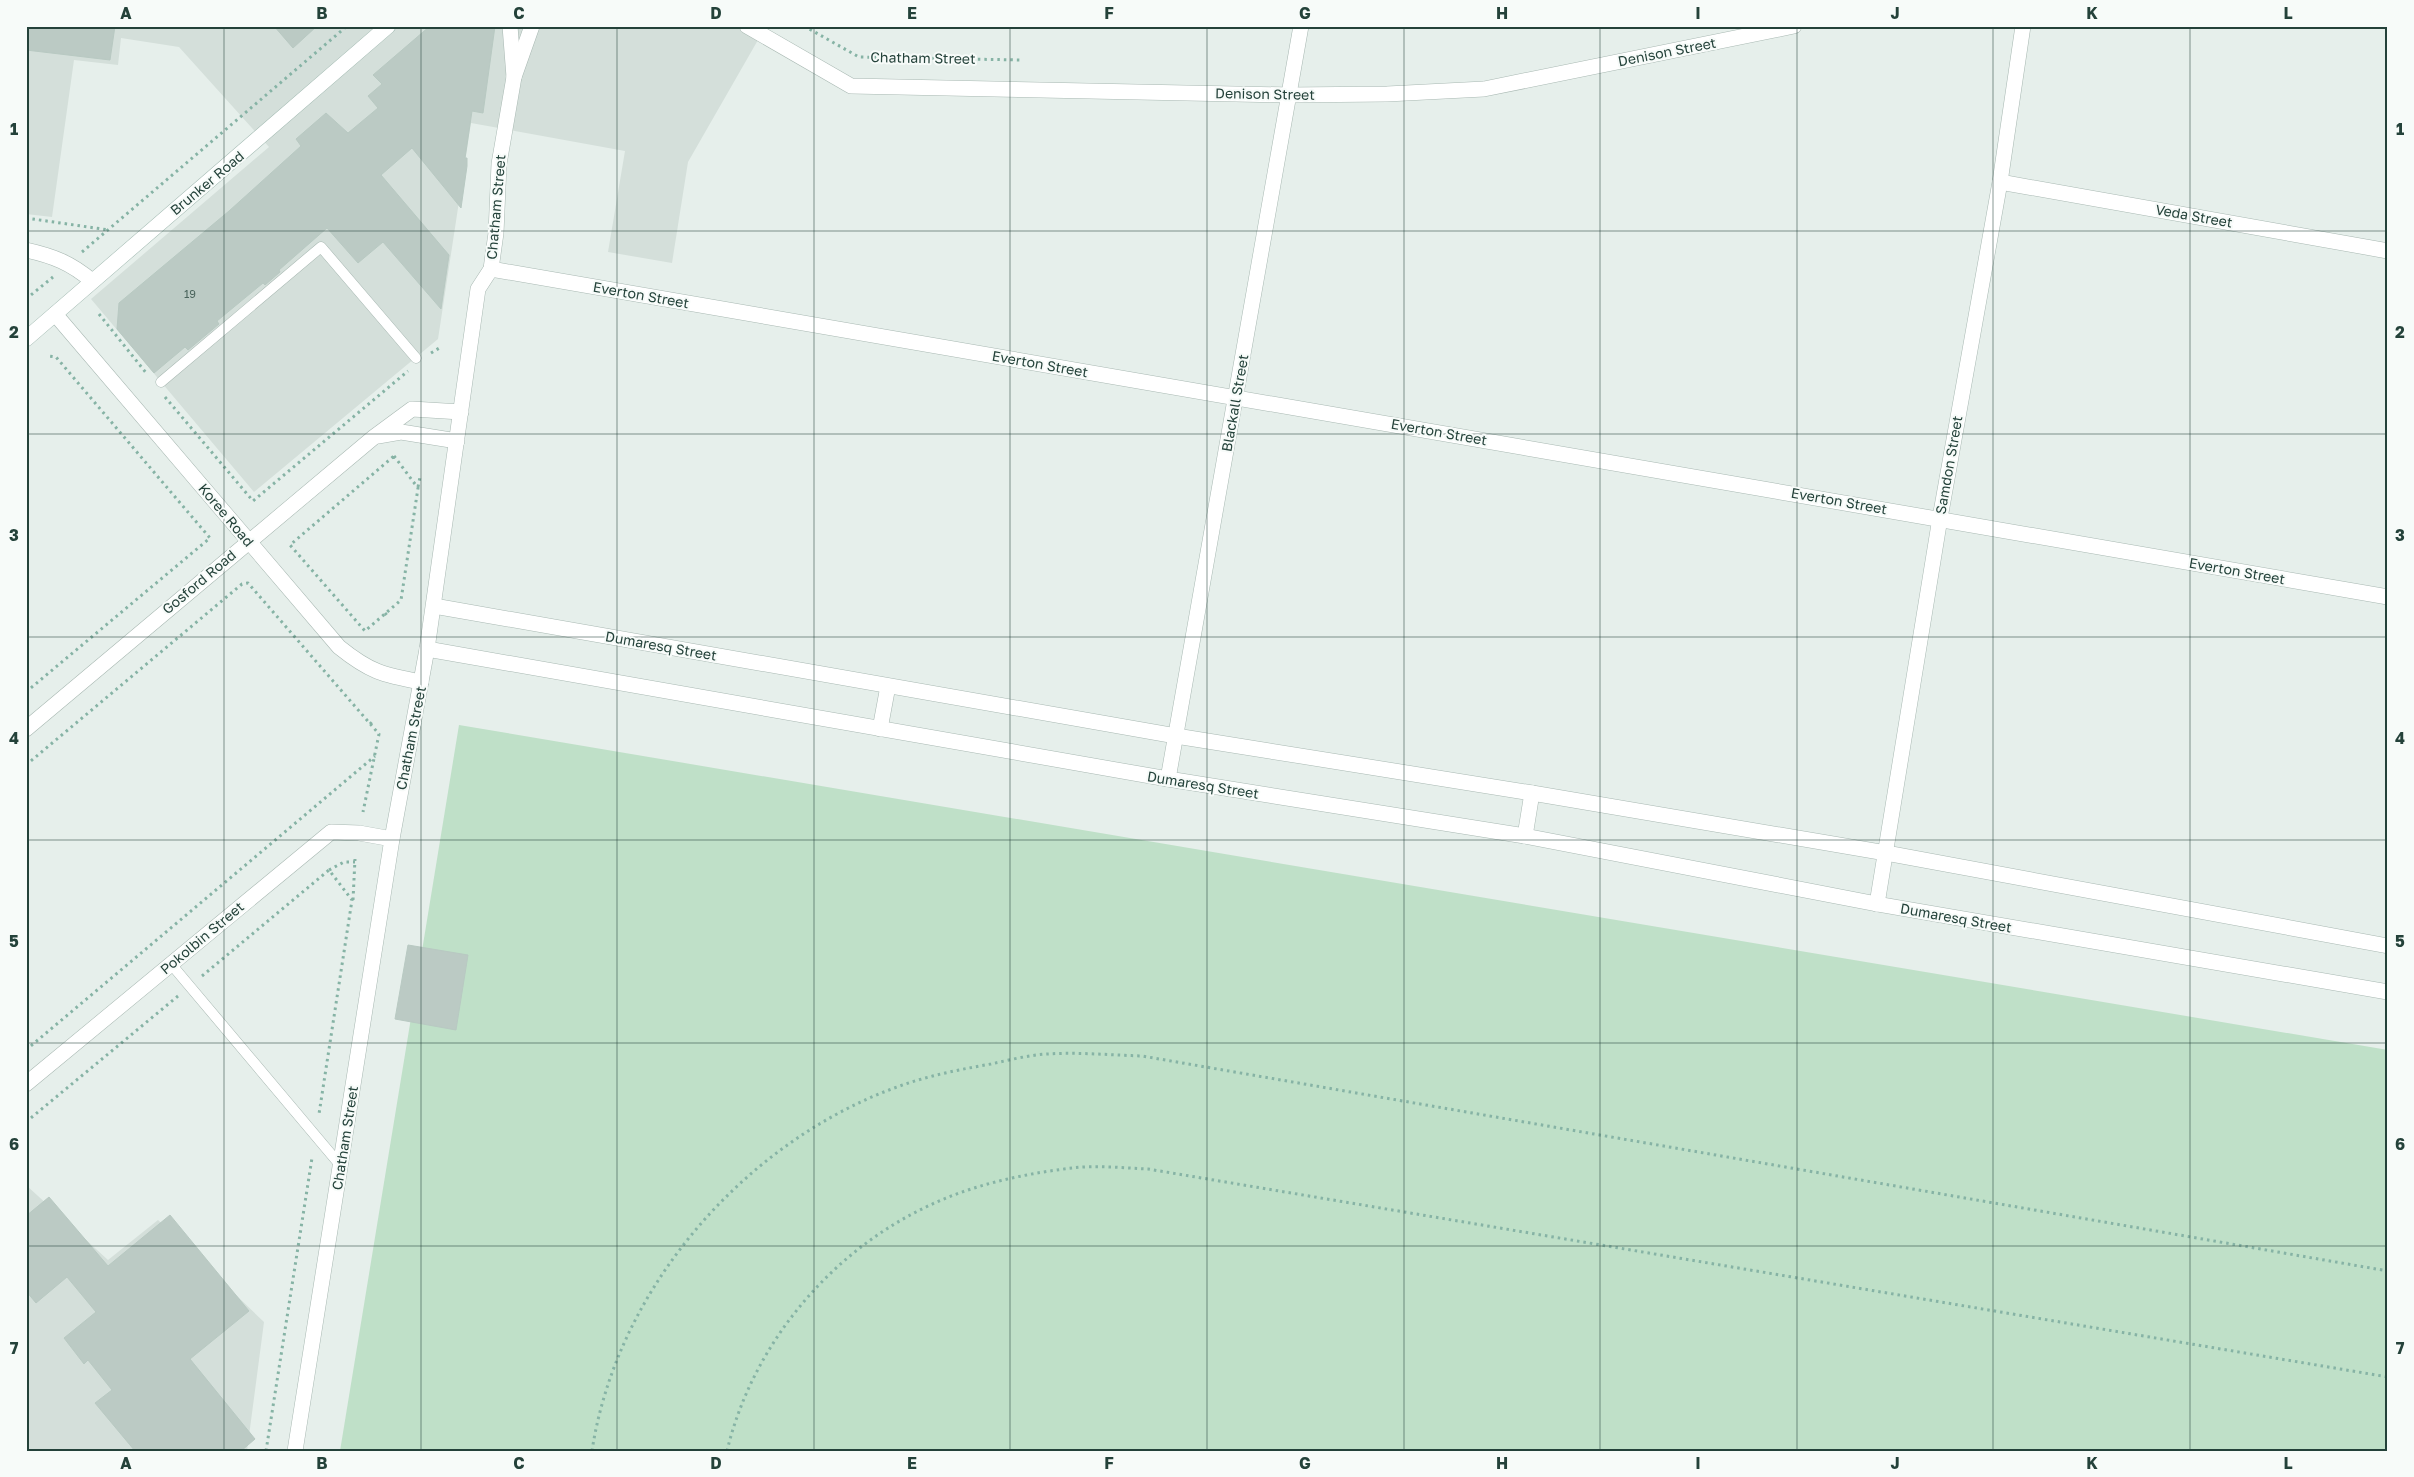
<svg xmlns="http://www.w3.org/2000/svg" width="2414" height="1477" viewBox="0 0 2414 1477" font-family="'Golos Text',sans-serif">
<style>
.built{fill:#d4dfda}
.pitch{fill:#bfe0c8}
.building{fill:#bbcac4;stroke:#b8c9c2}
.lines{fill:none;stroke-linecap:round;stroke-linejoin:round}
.service-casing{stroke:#a8b8b2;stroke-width:11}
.minor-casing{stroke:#a8b8b2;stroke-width:16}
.tertiary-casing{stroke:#a8b8b2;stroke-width:16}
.secondary-casing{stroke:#a4bbb3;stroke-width:16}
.path{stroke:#86b3a5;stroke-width:3;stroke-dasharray:2.5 4;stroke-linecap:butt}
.service{stroke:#fff;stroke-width:10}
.minor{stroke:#fff;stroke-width:15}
.tertiary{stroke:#fff;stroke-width:15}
.secondary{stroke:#fff;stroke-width:15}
.grid{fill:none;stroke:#24423a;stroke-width:1;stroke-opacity:0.55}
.labels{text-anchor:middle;stroke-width:4;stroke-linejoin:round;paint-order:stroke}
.number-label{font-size:11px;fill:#4a645c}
.street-label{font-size:14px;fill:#24423a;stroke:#f7fbf9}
.neatline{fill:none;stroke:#24423a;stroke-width:2}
.grid-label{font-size:16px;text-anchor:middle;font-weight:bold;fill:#24423a}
</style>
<rect width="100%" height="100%" fill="#e6efeb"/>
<g class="built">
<path d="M 26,26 L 766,26 L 688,162 L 672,263 L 608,252 L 625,151 L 471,123 L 438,339 L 254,492 L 91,299 L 269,147 L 179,47 L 121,38 L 118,65 L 74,60 L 52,217 L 26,214 Z"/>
<path d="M 26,1185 L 108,1260 L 158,1220 L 264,1322 L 247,1451 L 26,1451 Z"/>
</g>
<path class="pitch" d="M 459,725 L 2388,1050 L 2388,1451 L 340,1451 Z"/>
<g class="building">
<path d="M 26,26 L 115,26 L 110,60 L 26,50 Z"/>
<path d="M 274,26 L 317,26 L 293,48 Z"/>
<path d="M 430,26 L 495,26 L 483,113 L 472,111 L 465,158 L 467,158 L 467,166 L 461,208 L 412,148 L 381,175 L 449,255 L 441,309 L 383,242 L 358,263 L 327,228 L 279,270 L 280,272 L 265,285 L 263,283 L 217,321 L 219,324 L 188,350 L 185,347 L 154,373 L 117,329 L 119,303 L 229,211 L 301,146 L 296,139 L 326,113 L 348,133 L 378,108 L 368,96 L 382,84 L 373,75 Z"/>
<path d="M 408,945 L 468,955 L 456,1030 L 395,1019 Z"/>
<path d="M 49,1197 L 108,1266 L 170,1215 L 249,1311 L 190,1359 L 255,1439 L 241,1451 L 135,1451 L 95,1403 L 112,1390 L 88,1360 L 84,1364 L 64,1338 L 96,1312 L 67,1277 L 36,1303 L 26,1291 L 26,1216 Z"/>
</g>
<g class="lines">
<g class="service-casing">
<g id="service">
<path d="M 161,382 L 321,247 L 416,358"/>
<path d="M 171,964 L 341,1166"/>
</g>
</g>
<g class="minor-casing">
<g id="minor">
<path d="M 747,26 L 851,86 L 1289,95 L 1387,94 L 1484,89 L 1794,26"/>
<path d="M 514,77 L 532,26"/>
<path d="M 2000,182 L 2388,251"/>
<path d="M 26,250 C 53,256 71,263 92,281"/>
<path d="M 491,269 L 2388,597"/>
<path d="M 55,314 L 339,647 C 370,672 383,675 421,682"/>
<path d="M 378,436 L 401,432 L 457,441"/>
<path d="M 434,606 L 1176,736 L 1532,793 L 1886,853 L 2388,946"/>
<path d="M 427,649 L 1168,779 L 1525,836 L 1877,904 L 2388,992"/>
<path d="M 26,729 L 374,437 L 412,409 L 461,412"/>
<path d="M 880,729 L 888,686"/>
<path d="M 1168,779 L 1301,26"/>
<path d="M 1525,836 L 1532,793"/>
<path d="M 1877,904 L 1940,518 L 2000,182 L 2023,26"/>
<path d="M 26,1084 L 331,832 L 359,833 L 392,839"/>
</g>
</g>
<g class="tertiary-casing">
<path id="tertiary" d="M 295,1451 L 392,839 L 427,649 L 478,289 L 491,269 L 496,233 L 499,164 L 514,77 L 510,26"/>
</g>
<g class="secondary-casing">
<path id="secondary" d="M 26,339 L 388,26"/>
</g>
<g class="path">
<path d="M 804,26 L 859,57 L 1020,60"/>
<path d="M 26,218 L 109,230"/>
<path d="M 82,252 L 347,26"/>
<path d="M 26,299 L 53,277"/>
<path d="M 99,314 L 147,374"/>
<path d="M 431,353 L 441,347"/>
<path d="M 165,397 L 253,501 L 408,371"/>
<path d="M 394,456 L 418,488 L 401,600 L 365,631 L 290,545 Z"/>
<path d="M 418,487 L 420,477"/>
<path d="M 385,613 L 389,618"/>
<path d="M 26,692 L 210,538 L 56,357 L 48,356"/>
<path d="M 370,724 L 374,720"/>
<path d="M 26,765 L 242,584 L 248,583 L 379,734 L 363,812"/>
<path d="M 329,870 L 344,862 L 355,862"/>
<path d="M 353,900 L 355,859"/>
<path d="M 202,976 L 329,870 L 352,900 L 319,1114"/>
<path d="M 26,1050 L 375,756"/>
<path d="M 26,1122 L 178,996"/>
<path d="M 266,1451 L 312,1158"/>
<path d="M 592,1451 C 616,1292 740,1147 889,1090 C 922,1077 956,1070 991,1064 C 1009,1060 1029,1055 1047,1054 C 1078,1052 1110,1055 1142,1056 L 2388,1271"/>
<path d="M 727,1451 C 752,1346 829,1253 926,1207 C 971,1185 1022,1174 1072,1168 C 1096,1165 1123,1168 1148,1169 L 2388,1377"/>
</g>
<use href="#service" class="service"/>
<use href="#minor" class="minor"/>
<use href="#tertiary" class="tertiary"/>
<use href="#secondary" class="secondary"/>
</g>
<path class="grid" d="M 224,26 L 224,1451M 421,26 L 421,1451M 617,26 L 617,1451M 814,26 L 814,1451M 1010,26 L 1010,1451M 1207,26 L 1207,1451M 1404,26 L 1404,1451M 1600,26 L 1600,1451M 1797,26 L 1797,1451M 1993,26 L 1993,1451M 2190,26 L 2190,1451M 26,231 L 2388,231M 26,434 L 2388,434M 26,637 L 2388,637M 26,840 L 2388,840M 26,1043 L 2388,1043M 26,1246 L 2388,1246"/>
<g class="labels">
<g class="number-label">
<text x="190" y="298">19</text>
</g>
<g class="street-label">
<text transform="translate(1667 52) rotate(-11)" y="5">Denison Street</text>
<text transform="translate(923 58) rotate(1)" y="5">Chatham Street</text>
<text transform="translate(1265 94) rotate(1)" y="5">Denison Street</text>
<text transform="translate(207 183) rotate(-40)" y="5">Brunker Road</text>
<text transform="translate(496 207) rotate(-85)" y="5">Chatham Street</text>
<text transform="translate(2194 216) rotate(10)" y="5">Veda Street</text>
<text transform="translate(641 295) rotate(10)" y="5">Everton Street</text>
<text transform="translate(1040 364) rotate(10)" y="5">Everton Street</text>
<text transform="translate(1235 403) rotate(-80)" y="5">Blackall Street</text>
<text transform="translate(1439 432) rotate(10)" y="5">Everton Street</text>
<text transform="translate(1949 465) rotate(-80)" y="5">Samdon Street</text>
<text transform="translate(1839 501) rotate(10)" y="5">Everton Street</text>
<text transform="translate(226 515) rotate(50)" y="5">Koree Road</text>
<text transform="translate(2237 571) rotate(10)" y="5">Everton Street</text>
<text transform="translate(199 582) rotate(-40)" y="5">Gosford Road</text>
<text transform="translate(661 646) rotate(10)" y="5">Dumaresq Street</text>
<text transform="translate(411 738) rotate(-79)" y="5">Chatham Street</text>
<text transform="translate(1203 785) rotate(9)" y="5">Dumaresq Street</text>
<text transform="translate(1956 918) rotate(10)" y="5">Dumaresq Street</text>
<text transform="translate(202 938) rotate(-40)" y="5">Pokolbin Street</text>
<text transform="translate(345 1138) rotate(-81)" y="5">Chatham Street</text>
</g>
</g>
<rect width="2414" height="1477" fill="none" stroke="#f7fbf9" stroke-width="55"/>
<rect x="28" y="28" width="2358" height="1422" class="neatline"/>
<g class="grid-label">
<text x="126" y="19">A</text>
<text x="322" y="19">B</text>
<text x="519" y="19">C</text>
<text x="716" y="19">D</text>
<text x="912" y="19">E</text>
<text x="1109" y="19">F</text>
<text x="1305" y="19">G</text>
<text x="1502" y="19">H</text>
<text x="1698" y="19">I</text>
<text x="1895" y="19">J</text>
<text x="2092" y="19">K</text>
<text x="2288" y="19">L</text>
<text x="14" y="135">1</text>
<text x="2400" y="135">1</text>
<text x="14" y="338">2</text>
<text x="2400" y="338">2</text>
<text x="14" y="541">3</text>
<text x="2400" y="541">3</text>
<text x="14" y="744">4</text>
<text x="2400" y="744">4</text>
<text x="14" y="947">5</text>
<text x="2400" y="947">5</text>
<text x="14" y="1150">6</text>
<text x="2400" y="1150">6</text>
<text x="14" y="1354">7</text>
<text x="2400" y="1354">7</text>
<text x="126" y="1469">A</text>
<text x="322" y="1469">B</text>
<text x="519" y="1469">C</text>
<text x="716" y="1469">D</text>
<text x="912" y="1469">E</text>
<text x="1109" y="1469">F</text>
<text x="1305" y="1469">G</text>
<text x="1502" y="1469">H</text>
<text x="1698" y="1469">I</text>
<text x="1895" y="1469">J</text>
<text x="2092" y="1469">K</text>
<text x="2288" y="1469">L</text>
</g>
</svg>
